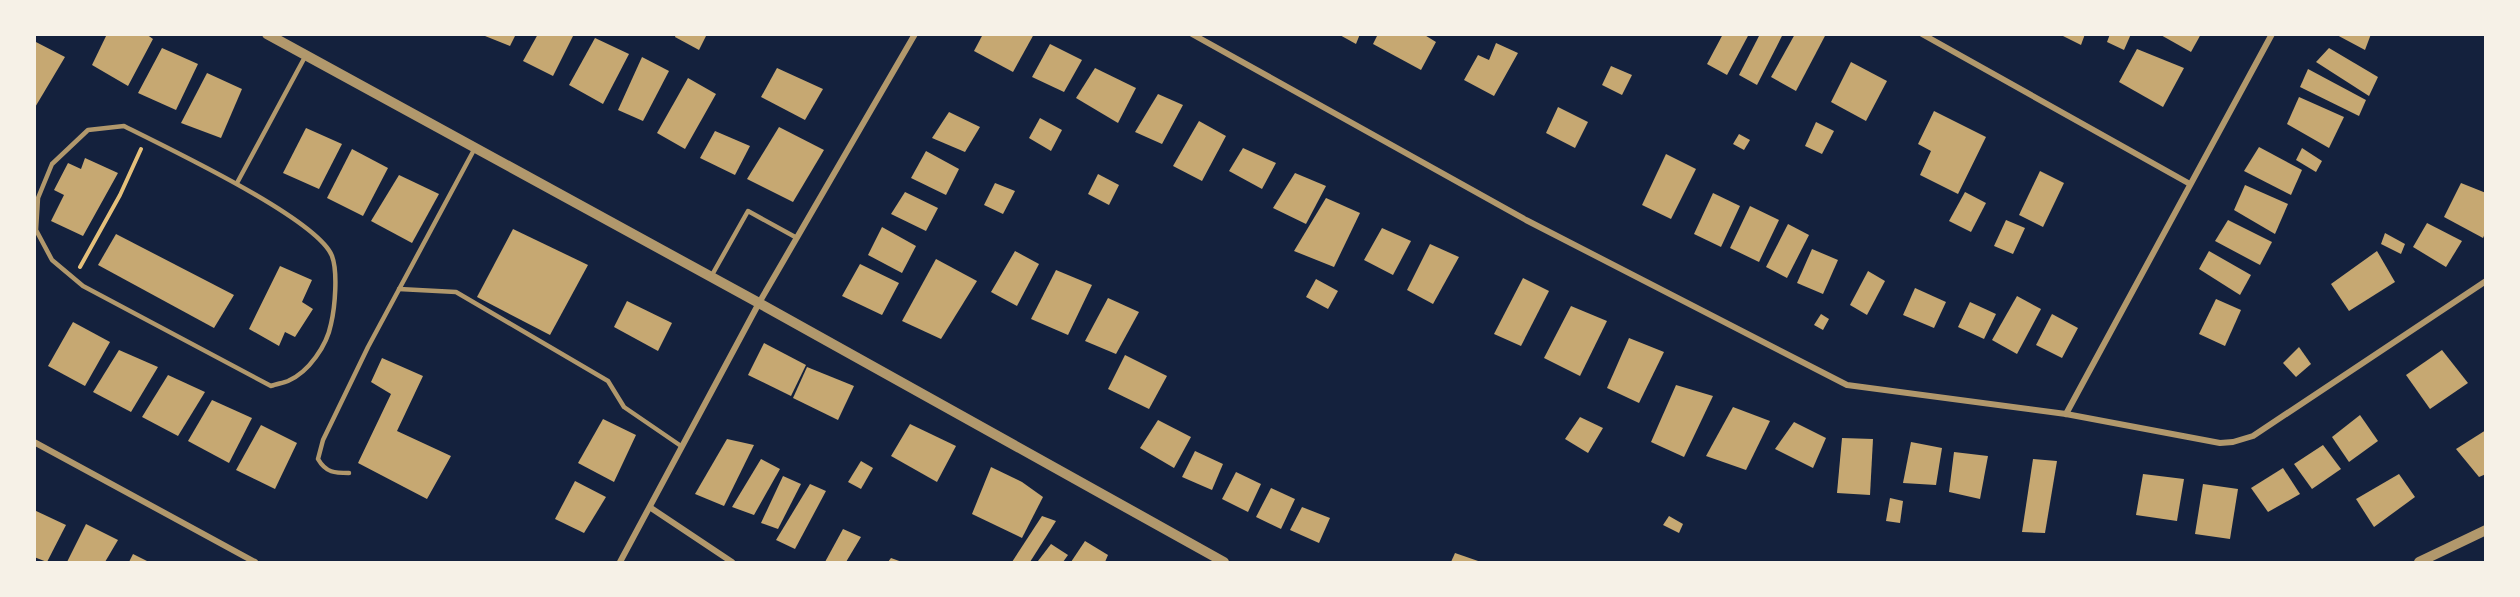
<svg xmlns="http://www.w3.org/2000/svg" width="2520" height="597" viewBox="0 0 2520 597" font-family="'Asap Condensed',sans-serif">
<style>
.building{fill:#c6a872}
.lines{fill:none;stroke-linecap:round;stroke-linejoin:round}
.path{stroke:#e5c07b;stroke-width:4}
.service{stroke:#b1986c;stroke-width:4.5}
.minor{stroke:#b1986c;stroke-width:6}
.tertiary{stroke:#b1986c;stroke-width:10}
</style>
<rect width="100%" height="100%" fill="#14213d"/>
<g class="building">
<path d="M 107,34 L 146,34 L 153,39 L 128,86 L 92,65 Z"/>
<path d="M 480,34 L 516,34 L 510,46 Z"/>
<path d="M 538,34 L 574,34 L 553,76 L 523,61 Z"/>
<path d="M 676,34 L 707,34 L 699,50 L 675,37 Z"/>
<path d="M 983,34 L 1034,34 L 1013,72 L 974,51 Z"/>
<path d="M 1338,34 L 1360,34 L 1356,44 Z"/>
<path d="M 1378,34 L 1423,34 L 1436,42 L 1421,70 L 1373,44 Z"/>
<path d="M 1723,34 L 1749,34 L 1727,75 L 1707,64 Z"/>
<path d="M 1760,34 L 1783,34 L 1757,85 L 1739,75 Z"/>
<path d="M 1795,34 L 1826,34 L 1796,91 L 1771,77 Z"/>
<path d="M 2059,34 L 2085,34 L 2081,45 Z"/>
<path d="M 2110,34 L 2131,34 L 2124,50 L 2107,42 Z"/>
<path d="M 2159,34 L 2201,34 L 2191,52 Z"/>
<path d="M 2335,34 L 2371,34 L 2365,50 Z"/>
<path d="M 595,38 L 629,54 L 603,104 L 569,85 Z"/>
<path d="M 34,41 L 65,57 L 34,109 Z"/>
<path d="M 1496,43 L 1518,53 L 1494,96 L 1464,80 L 1478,55 L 1489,60 Z"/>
<path d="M 1050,44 L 1082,60 L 1064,92 L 1032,77 Z"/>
<path d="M 162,48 L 198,64 L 176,110 L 138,93 Z"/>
<path d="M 2329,48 L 2378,77 L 2369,96 L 2316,62 Z"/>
<path d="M 2137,49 L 2184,68 L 2163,107 L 2119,82 Z"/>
<path d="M 642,57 L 669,71 L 643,121 L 618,110 Z"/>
<path d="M 1851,62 L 1887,81 L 1866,121 L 1831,102 Z"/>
<path d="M 1611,66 L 1632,75 L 1622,95 L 1602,85 Z"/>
<path d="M 777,68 L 823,89 L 805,120 L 761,97 Z"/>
<path d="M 1095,68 L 1136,88 L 1118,123 L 1076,98 Z"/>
<path d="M 2308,69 L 2366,100 L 2359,116 L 2300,87 Z"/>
<path d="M 207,73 L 242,89 L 221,138 L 181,123 Z"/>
<path d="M 688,78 L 716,94 L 685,149 L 657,133 Z"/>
<path d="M 1158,94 L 1183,105 L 1162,144 L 1135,132 Z"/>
<path d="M 2299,97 L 2344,117 L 2329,148 L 2287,124 Z"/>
<path d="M 1558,107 L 1588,122 L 1575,148 L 1546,133 Z"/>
<path d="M 1934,111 L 1986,137 L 1958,194 L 1920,175 L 1931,151 L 1918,144 Z"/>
<path d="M 949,112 L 980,127 L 965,152 L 932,138 Z"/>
<path d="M 1040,118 L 1062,130 L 1051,151 L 1029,138 Z"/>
<path d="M 1199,121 L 1226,136 L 1202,181 L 1173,166 Z"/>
<path d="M 1816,122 L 1834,131 L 1822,154 L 1805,146 Z"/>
<path d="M 779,127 L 824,150 L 793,202 L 747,179 Z"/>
<path d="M 306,128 L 342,144 L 319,189 L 283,173 Z"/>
<path d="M 715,131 L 750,146 L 735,175 L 700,158 Z"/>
<path d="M 1739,134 L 1750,140 L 1744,150 L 1733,144 Z"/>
<path d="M 2259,147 L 2302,170 L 2291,195 L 2244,171 Z"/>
<path d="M 1243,148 L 1276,163 L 1262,189 L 1229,171 Z"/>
<path d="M 2302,148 L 2322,161 L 2316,172 L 2296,160 Z"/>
<path d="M 352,149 L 388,168 L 363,216 L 327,198 Z"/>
<path d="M 926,151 L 959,169 L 946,195 L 911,178 Z"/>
<path d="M 1666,154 L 1696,169 L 1671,219 L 1642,205 Z"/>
<path d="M 85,158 L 118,173 L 83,236 L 51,221 L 64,195 L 54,190 L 68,163 L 81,169 Z"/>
<path d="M 2040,171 L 2064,183 L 2043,227 L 2019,215 Z"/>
<path d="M 1295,173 L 1326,186 L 1306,224 L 1273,208 Z"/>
<path d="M 1098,174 L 1119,185 L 1109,205 L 1088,194 Z"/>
<path d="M 399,175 L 439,194 L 412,243 L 371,221 Z"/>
<path d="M 995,183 L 1015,191 L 1003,214 L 984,205 Z"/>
<path d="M 2461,183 L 2486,193 L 2486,231 L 2483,238 L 2444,217 Z"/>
<path d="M 2245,185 L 2288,204 L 2275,234 L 2234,210 Z"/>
<path d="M 905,192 L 938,208 L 926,231 L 891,214 Z"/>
<path d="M 1965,192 L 1986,203 L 1971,232 L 1949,221 Z"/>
<path d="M 1713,193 L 1740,206 L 1721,247 L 1694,234 Z"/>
<path d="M 1326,198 L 1360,213 L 1334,267 L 1294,251 Z"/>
<path d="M 1750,206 L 1779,220 L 1759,262 L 1730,248 Z"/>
<path d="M 2006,220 L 2025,228 L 2013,254 L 1994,246 Z"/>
<path d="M 2228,220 L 2272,242 L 2260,265 L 2215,241 Z"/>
<path d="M 2427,223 L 2462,241 L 2446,267 L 2413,247 Z"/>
<path d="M 1788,224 L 1809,235 L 1787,278 L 1766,267 Z"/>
<path d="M 882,227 L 916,246 L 902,273 L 868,255 Z"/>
<path d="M 1382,228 L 1411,241 L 1393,275 L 1364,260 Z"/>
<path d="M 513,229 L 588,265 L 550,335 L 477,297 Z"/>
<path d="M 2385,233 L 2405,244 L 2401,254 L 2381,244 Z"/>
<path d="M 116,234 L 234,295 L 214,328 L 98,265 Z"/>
<path d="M 1430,244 L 1459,257 L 1433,304 L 1407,290 Z"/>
<path d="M 1812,249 L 1838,260 L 1823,294 L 1797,283 Z"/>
<path d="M 1015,251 L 1039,264 L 1017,306 L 991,292 Z"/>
<path d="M 2209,251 L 2251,275 L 2240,295 L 2199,269 Z"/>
<path d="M 2377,251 L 2395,282 L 2349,311 L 2331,284 Z"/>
<path d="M 936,259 L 977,281 L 941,339 L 902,321 Z"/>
<path d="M 860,264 L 899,283 L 882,315 L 842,296 Z"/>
<path d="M 280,266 L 312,280 L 302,302 L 313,309 L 295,337 L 285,332 L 279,346 L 249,329 Z"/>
<path d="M 1056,270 L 1092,285 L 1068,335 L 1031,319 Z"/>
<path d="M 1868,271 L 1885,281 L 1867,315 L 1850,305 Z"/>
<path d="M 1523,278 L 1549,291 L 1521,346 L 1494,334 Z"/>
<path d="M 1316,279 L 1338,291 L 1328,309 L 1306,297 Z"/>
<path d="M 1915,288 L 1946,302 L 1934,328 L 1903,315 Z"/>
<path d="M 2017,296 L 2041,309 L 2017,354 L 1992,340 Z"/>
<path d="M 1108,298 L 1139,312 L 1116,354 L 1085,341 Z"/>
<path d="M 2216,299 L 2241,310 L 2225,346 L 2199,334 Z"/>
<path d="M 627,301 L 672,323 L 658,351 L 614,327 Z"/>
<path d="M 1970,302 L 1996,314 L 1984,339 L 1958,327 Z"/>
<path d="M 1571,306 L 1607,321 L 1580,376 L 1544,358 Z"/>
<path d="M 1821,314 L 1829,319 L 1823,330 L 1814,325 Z"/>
<path d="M 2052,314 L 2078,328 L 2062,358 L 2036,345 Z"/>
<path d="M 73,322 L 110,342 L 85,386 L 48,366 Z"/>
<path d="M 1629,338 L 1664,352 L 1639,403 L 1607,388 Z"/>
<path d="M 764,343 L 806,365 L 791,396 L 748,375 Z"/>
<path d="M 2299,347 L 2311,364 L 2296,377 L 2283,363 Z"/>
<path d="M 119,350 L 158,367 L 131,412 L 93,392 Z"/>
<path d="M 2442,350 L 2468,383 L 2430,409 L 2406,375 Z"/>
<path d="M 1125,355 L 1167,376 L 1149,409 L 1108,389 Z"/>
<path d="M 382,358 L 423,376 L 397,431 L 451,456 L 427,499 L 358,463 L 391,394 L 371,382 Z"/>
<path d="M 807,367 L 854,386 L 838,420 L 793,398 Z"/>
<path d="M 168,375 L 205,392 L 178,436 L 142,417 Z"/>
<path d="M 1676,385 L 1713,396 L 1684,457 L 1651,442 Z"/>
<path d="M 212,400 L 252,418 L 229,463 L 188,441 Z"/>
<path d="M 1733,407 L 1770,421 L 1746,470 L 1706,456 Z"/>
<path d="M 2360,415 L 2378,441 L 2349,462 L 2332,437 Z"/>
<path d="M 1580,417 L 1603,428 L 1588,453 L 1565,439 Z"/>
<path d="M 603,419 L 636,435 L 614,482 L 578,463 Z"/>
<path d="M 1158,420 L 1191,437 L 1174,468 L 1140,448 Z"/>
<path d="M 1794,422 L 1826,438 L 1813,468 L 1775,449 Z"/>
<path d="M 910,424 L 956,446 L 937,482 L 891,456 Z"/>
<path d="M 261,425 L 297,443 L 275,489 L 236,470 Z"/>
<path d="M 2486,430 L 2486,474 L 2479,477 L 2456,449 Z"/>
<path d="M 1842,438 L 1873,439 L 1870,495 L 1837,493 Z"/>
<path d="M 727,439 L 754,445 L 724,506 L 695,494 Z"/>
<path d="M 1911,442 L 1942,448 L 1936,485 L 1903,483 Z"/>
<path d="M 2323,445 L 2341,469 L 2312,489 L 2294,464 Z"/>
<path d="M 1195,451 L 1223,464 L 1212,490 L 1182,477 Z"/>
<path d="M 1954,452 L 1988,456 L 1980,499 L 1949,492 Z"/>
<path d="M 761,459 L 780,469 L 754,515 L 732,507 Z"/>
<path d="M 2033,459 L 2057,461 L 2045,533 L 2022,532 Z"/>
<path d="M 861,461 L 873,468 L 861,489 L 848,482 Z"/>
<path d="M 991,467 L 1022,482 L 1043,497 L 1022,538 L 972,514 Z"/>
<path d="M 2283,468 L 2300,494 L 2268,512 L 2251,488 Z"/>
<path d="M 1236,472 L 1261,484 L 1248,512 L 1222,499 Z"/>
<path d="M 2143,474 L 2184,479 L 2177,521 L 2136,515 Z"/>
<path d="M 2399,474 L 2415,497 L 2374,527 L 2356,499 Z"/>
<path d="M 783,476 L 801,484 L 778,529 L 761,523 Z"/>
<path d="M 575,481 L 606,497 L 584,533 L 555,519 Z"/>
<path d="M 810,484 L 826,491 L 795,549 L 776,540 Z"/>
<path d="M 2203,484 L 2238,489 L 2230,539 L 2195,534 Z"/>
<path d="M 1271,488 L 1295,499 L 1281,529 L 1256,517 Z"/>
<path d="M 1890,498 L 1903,501 L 1900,523 L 1886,521 Z"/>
<path d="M 1302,507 L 1330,518 L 1319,543 L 1290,530 Z"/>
<path d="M 34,510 L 66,525 L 47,562 L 34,557 Z"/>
<path d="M 1042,516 L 1056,521 L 1030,562 L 1012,562 Z"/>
<path d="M 1669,516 L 1683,524 L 1679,533 L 1663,525 Z"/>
<path d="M 86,524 L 118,540 L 105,562 L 67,562 Z"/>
<path d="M 843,529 L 861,537 L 846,562 L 825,562 Z"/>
<path d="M 1085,541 L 1108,555 L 1105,562 L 1071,562 Z"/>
<path d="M 1051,544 L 1068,555 L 1063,562 L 1038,561 Z"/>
<path d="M 1455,553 L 1481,562 L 1451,562 Z"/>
<path d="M 133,554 L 149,562 L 129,562 Z"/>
<path d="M 891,558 L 902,562 L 888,562 Z"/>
</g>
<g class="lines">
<path class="path" d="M 80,267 L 120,195 L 141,149"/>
<g class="service">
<path d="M 124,126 C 165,147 317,218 332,256 C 338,272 335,307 331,324 C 327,345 309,372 288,381 C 283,383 276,384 271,386 L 83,286 L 52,260 L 36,230 L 38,198 L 52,164 L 88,130 Z"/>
<path d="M 237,183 L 306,55"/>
<path d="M 712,275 L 748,211 L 797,238"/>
<path d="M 399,289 L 456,292 L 608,381 L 624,407 L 681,446"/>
<path d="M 349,473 C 335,473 326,473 318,459 L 323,440 L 368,347 L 475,148"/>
</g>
<g class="minor">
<path d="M 1192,34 L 1526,220 L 1847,385 L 2066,414 L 2220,443 L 2233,442 L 2253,436 L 2486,281"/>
<path d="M 1922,34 L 2190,184"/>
<path d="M 2066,414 L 2272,34"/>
<path d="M 34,442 L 255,562"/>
<path d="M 651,508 L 732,562"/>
<path d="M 620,562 L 759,303 L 915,34"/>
</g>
<g class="tertiary">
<path d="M 267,34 L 759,303 L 1224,562"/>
<path d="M 2419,562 L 2486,530"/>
</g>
</g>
<rect width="2520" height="597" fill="none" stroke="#f6f1e7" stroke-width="72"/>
</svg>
